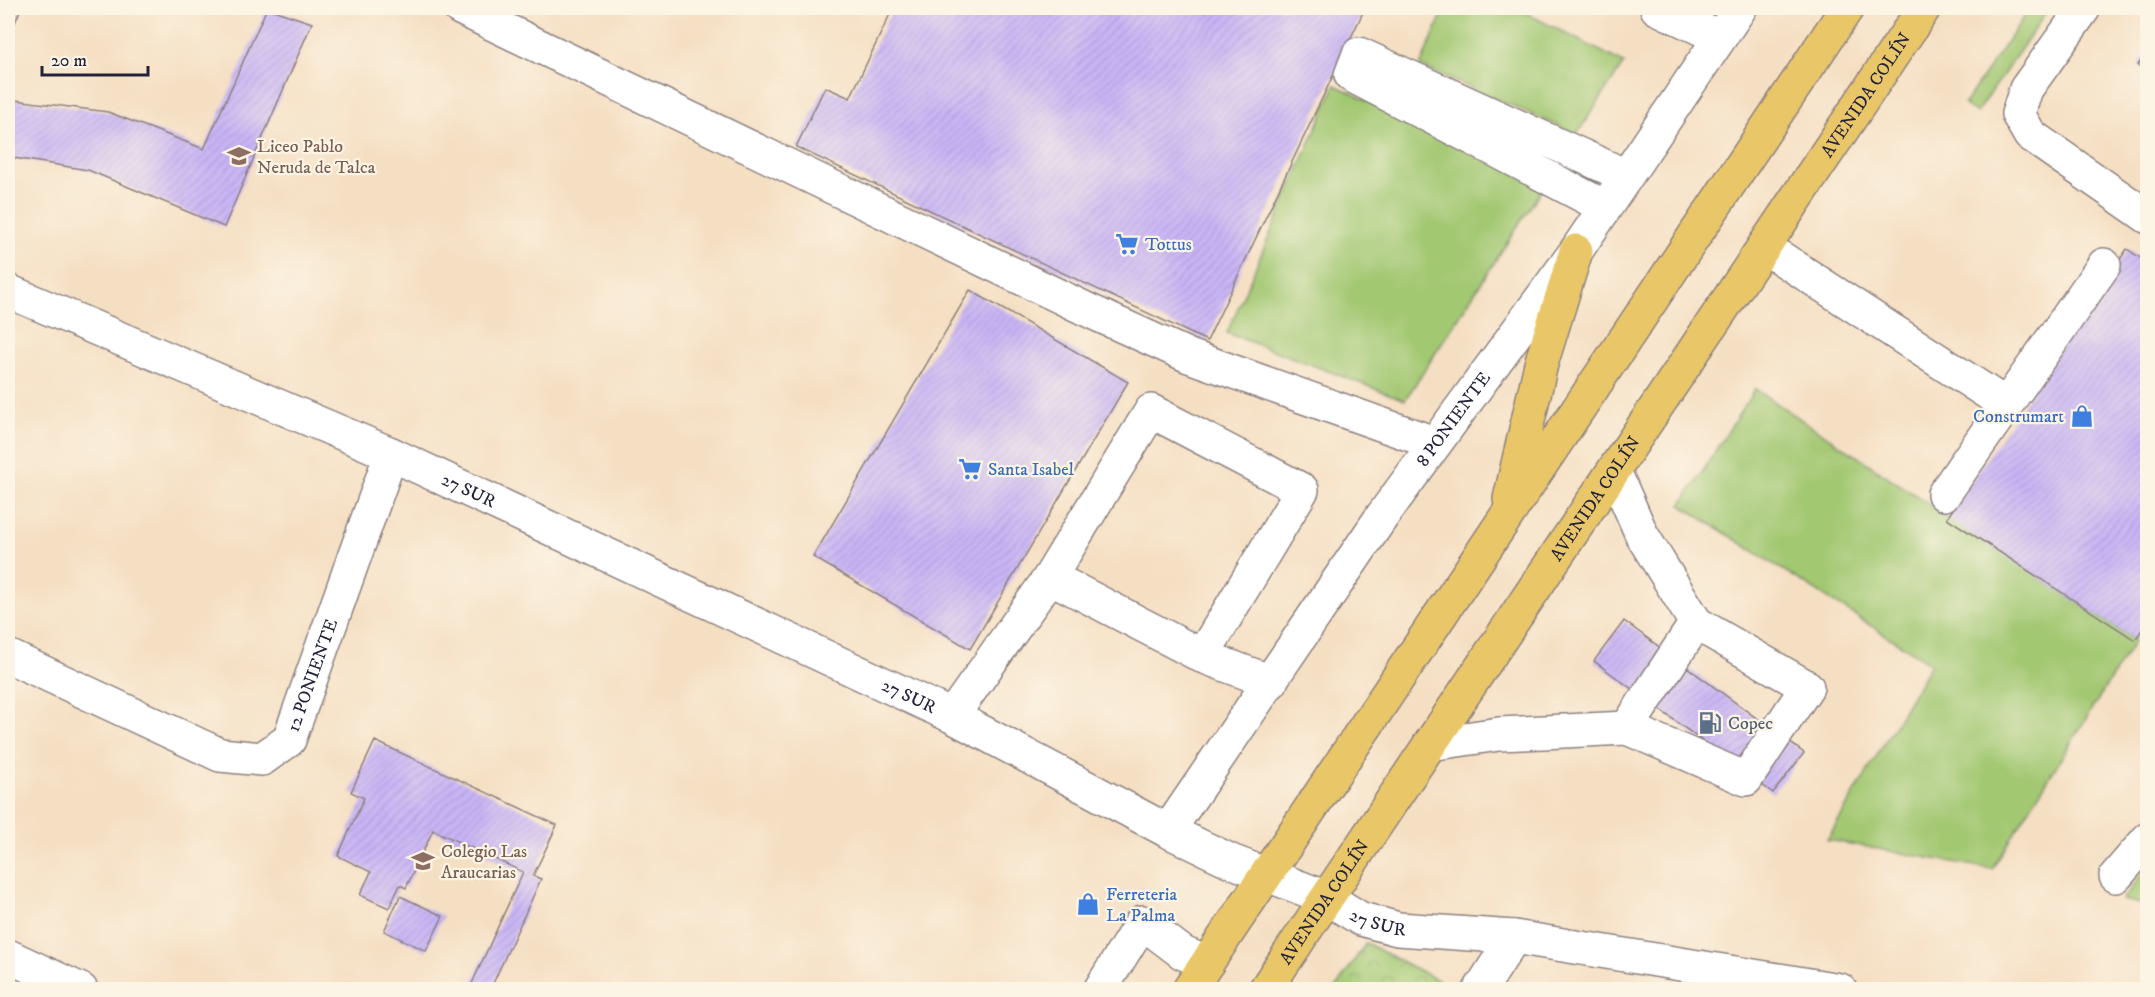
<svg xmlns="http://www.w3.org/2000/svg" width="2155" height="997" viewBox="0 0 2155 997" font-family="'IM FELL DW Pica',serif">
<style>
.green{fill:#a3c872;stroke:#627556;stroke-width:1.5}
.park{fill:url(#park-crowns);stroke:#627556;stroke-width:1.5}
.building{fill:url(#building-hatch)}
.lines{fill:none;stroke-linecap:round;stroke-linejoin:round}
.minor-casing{stroke:#8c807f;stroke-width:36}
.major-casing{stroke:#8c807f;stroke-width:36}
.minor{stroke:#fff;stroke-width:33}
.major{stroke:#e9c769;stroke-width:33}
.labels{text-anchor:middle;stroke-width:4.5;stroke-linejoin:round;paint-order:stroke}
.street-label{font-size:18px;fill:#22223b;stroke:#fcf5e5}
.education-label{font-size:18px;fill:#785e54;stroke:#fcf5e5;text-anchor:start}
.shop-label{font-size:18px;fill:#366cbe;stroke:#fcf5e5;text-anchor:start}
.service-label{font-size:18px;fill:#4e5e75;stroke:#fcf5e5;text-anchor:start}
</style>
<defs>
<pattern id="park-crowns" width="20" height="18" patternUnits="userSpaceOnUse" patternTransform="scale(1.5)"><rect width="20" height="18" fill="#a3c872"/><path d="M2 6a3 3 0 1 1 6 0M12 15a3 3 0 1 1 6 0" fill="none" stroke="#84a25f"/></pattern>
<pattern id="building-hatch" width="6" height="6" patternUnits="userSpaceOnUse" patternTransform="scale(1.5)"><rect width="6" height="6" fill="#c9b5f6"/><path d="M-1 1l2-2M0 6l6-6M5 7l2-2" fill="none" stroke="#ac9bd4"/></pattern>
</defs>
<rect width="100%" height="100%" fill="#fcf5e5"/>
<filter id="ink" filterUnits="userSpaceOnUse"><feTurbulence type="fractalNoise" baseFrequency=".0167" numOctaves="2"/><feDisplacementMap in="SourceGraphic" scale="12" xChannelSelector="R" yChannelSelector="G"/><feConvolveMatrix kernelMatrix="1 2 1 2 8 2 1 2 1" color-interpolation-filters="sRGB"/></filter>
<filter id="wash" filterUnits="userSpaceOnUse"><feTurbulence type="fractalNoise" baseFrequency=".008" numOctaves="4" result="noise"/><feDisplacementMap in="SourceGraphic" scale="24" xChannelSelector="R" yChannelSelector="G"/><feGaussianBlur stdDeviation="1.35" result="paint"/><feColorMatrix in="noise" values="0 0 0 0 0 0 0 0 0 0 0 0 0 0 0 0 0 1.4 0 .05"/><feComposite in="paint" operator="in"/></filter>
<g filter="url(#wash)">
<rect width="100%" height="100%" fill="#f5dfc3"/>
<g class="green">
<path d="M 1445,8 L 1516,8 L 1624,63 L 1577,134 L 1420,66 Z"/>
<path d="M 2030,8 L 2049,8 L 1977,113 L 1964,104 Z"/>
<path d="M 1335,85 L 1544,186 L 1405,400 L 1227,333 Z"/>
<path d="M 1755,389 L 2135,640 L 1992,869 L 1827,840 L 1931,664 L 1681,505 Z"/>
<path d="M 2147,868 L 2147,905 L 2122,900 Z"/>
</g>
<path class="park" d="M 1366,943 L 1453,988 L 1335,989 Z"/>
<g id="blocks">
<g class="building">
<path d="M 8,8 L 21,8 L 8,40 Z"/>
<path d="M 267,8 L 312,23 L 224,227 L 88,170 L 8,157 L 8,99 L 108,112 L 204,149 Z"/>
<path d="M 893,8 L 1365,8 L 1207,341 L 796,147 L 825,87 L 850,98 Z"/>
<path d="M 2148,51 L 2148,72 L 2138,65 Z"/>
<path d="M 2127,249 L 2148,263 L 2148,621 L 2135,640 L 1947,518 Z"/>
<path d="M 970,290 L 1128,382 L 970,649 L 813,557 Z"/>
<path d="M 1624,621 L 1804,753 L 1773,793 L 1594,661 Z"/>
<path d="M 375,741 L 557,825 L 533,876 L 541,879 L 490,990 L 469,990 L 523,872 L 433,830 L 406,888 L 400,885 L 389,908 L 360,895 L 371,872 L 338,856 L 364,798 L 351,792 Z"/>
<path d="M 400,896 L 443,916 L 426,951 L 384,931 Z"/>
</g>
</g>
</g>
<g filter="url(#ink)">
<use href="#blocks" fill-opacity="0" stroke="#8c807f" stroke-width="1.5"/>
<g class="lines">
<g class="minor-casing">
<g id="minor">
<path d="M 460,8 L 1092,312 L 1189,356 L 1434,443"/>
<path d="M 1657,8 L 1719,37"/>
<path d="M 2084,8 L 2026,89 L 2018,114 L 2030,135 L 2148,217"/>
<path d="M 1605,207 L 1351,75 L 1359,54 L 1626,176"/>
<path d="M 1764,247 L 2005,404"/>
<path id="s1" d="M 8,291 L 391,454 L 952,716 L 1168,831 L 1231,861 L 1327,898 L 1361,919 L 1398,929 L 1514,937 L 1840,990"/>
<path d="M 1944,494 L 2104,265"/>
<path d="M 1050,577 L 1202,656 L 1271,682"/>
<path id="s2" d="M 8,656 L 220,755 L 262,759 L 289,740 L 391,454"/>
<path d="M 952,716 L 1050,577 L 1151,411 L 1302,490 L 1202,656"/>
<path d="M 1627,728 L 1746,779 L 1807,687 L 1696,623"/>
<path d="M 1430,744 L 1499,734 L 1627,728 L 1696,623 L 1642,535 L 1614,471"/>
<path id="s3" d="M 1168,831 L 1383,515 L 1576,251 L 1740,8"/>
<path d="M 2116,876 L 2148,839"/>
<path d="M 8,956 L 81,990"/>
<path d="M 1100,990 L 1142,922 L 1183,953 L 1207,963"/>
<path d="M 1480,990 L 1514,937"/>
</g>
</g>
<g class="major-casing">
<g id="major">
<path d="M 1510,499 L 1541,364 L 1576,251"/>
<path d="M 1189,990 L 1847,8"/>
<path id="s4" d="M 1265,990 L 1924,8"/>
</g>
</g>
<use href="#minor" class="minor"/>
<use href="#major" class="major"/>
</g>
</g>
<defs>
<g id="school-bare" transform="scale(1.8)"><path d="M0-5L7-2L0 1L-7-2ZM-4 1L0 2.5L4 1V4Q0 6-4 4Z" fill="#8d6e63" stroke="#fcf5e5" stroke-width="2.5" paint-order="stroke"/></g>
<g id="supermarket-bare" transform="scale(1.8)"><path d="M-6-5.5h2.5l.6 2H6L4.5 2H-2.5L-4.4-4H-6ZM-1.5 3.2a1.3 1.3 0 1 0 .1 0ZM3 3.2a1.3 1.3 0 1 0 .1 0Z" fill="#3f7fe0" stroke="#fcf5e5" stroke-width="2.5" paint-order="stroke"/></g>
<g id="shop-bare" transform="scale(1.8)"><path d="M-5-2.5h2.3a2.7 3.5 0 0 1 5.4 0H5L5.5 6h-11ZM-1.5-2.5h3a1.5 2.3 0 0 0-3 0Z" fill="#3f7fe0" stroke="#fcf5e5" stroke-width="2.5" paint-order="stroke"/></g>
<g id="fuel-bare" transform="scale(1.8)"><path d="M-5.5-6h7V0h2V4h1.3V-2.5L3-4.5l.8-.8L6-3V5H2.5V1h-1V6h-7ZM-4.2-4.7v3.2H.2V-4.7Z" fill="#5c6f8a" stroke="#fcf5e5" stroke-width="2.5" paint-order="stroke"/></g>
</defs>
<g fill-rule="evenodd">
<use href="#school-bare" x="239" y="156"/>
<use href="#supermarket-bare" x="1127" y="244"/>
<use href="#shop-bare" x="2082" y="416"/>
<use href="#supermarket-bare" x="970" y="469"/>
<use href="#fuel-bare" x="1710" y="723"/>
<use href="#school-bare" x="423" y="861"/>
<use href="#shop-bare" x="1088" y="904"/>
</g>
<g class="labels">
<g class="street-label">
<text dy="6" stroke="none"><textPath href="#s4" startOffset="1078">AVENIDA COLÍN</textPath></text>
<text dy="6" stroke="none"><textPath href="#s3" startOffset="501">8 PONIENTE</textPath></text>
<text dy="6" stroke="none"><textPath href="#s1" startOffset="502">27 SUR</textPath></text>
<text dy="6" stroke="none"><textPath href="#s4" startOffset="592">AVENIDA COLÍN</textPath></text>
<text dy="6" stroke="none"><textPath href="#s2" startOffset="378">12 PONIENTE</textPath></text>
<text dy="6" stroke="none"><textPath href="#s1" startOffset="988">27 SUR</textPath></text>
<text dy="6" stroke="none"><textPath href="#s4" startOffset="106">AVENIDA COLÍN</textPath></text>
<text dy="6" stroke="none"><textPath href="#s1" startOffset="1510">27 SUR</textPath></text>
</g>
<g class="education-label">
<text x="257" y="152">Liceo Pablo<tspan x="257" dy="21">Neruda de Talca</tspan></text>
<text x="441" y="857">Colegio Las<tspan x="441" dy="21">Araucarias</tspan></text>
</g>
<g class="shop-label">
<text x="1145" y="250">Tottus</text>
<text x="2064" y="422" text-anchor="end">Construmart</text>
<text x="988" y="475">Santa Isabel</text>
<text x="1106" y="900">Ferreteria<tspan x="1106" dy="21">La Palma</tspan></text>
</g>
<g class="service-label">
<text x="1728" y="729">Copec</text>
</g>
</g>
<rect width="2155" height="997" fill="none" stroke="#fcf5e5" stroke-width="30"/>
<path d="M42 66v9h106v-9" fill="none" stroke="#22223b" stroke-width="3"/>
<text x="51" y="66" font-size="18" fill="#22223b" stroke="#fcf5e5" stroke-width="4.5" paint-order="stroke">20 m</text>
</svg>
